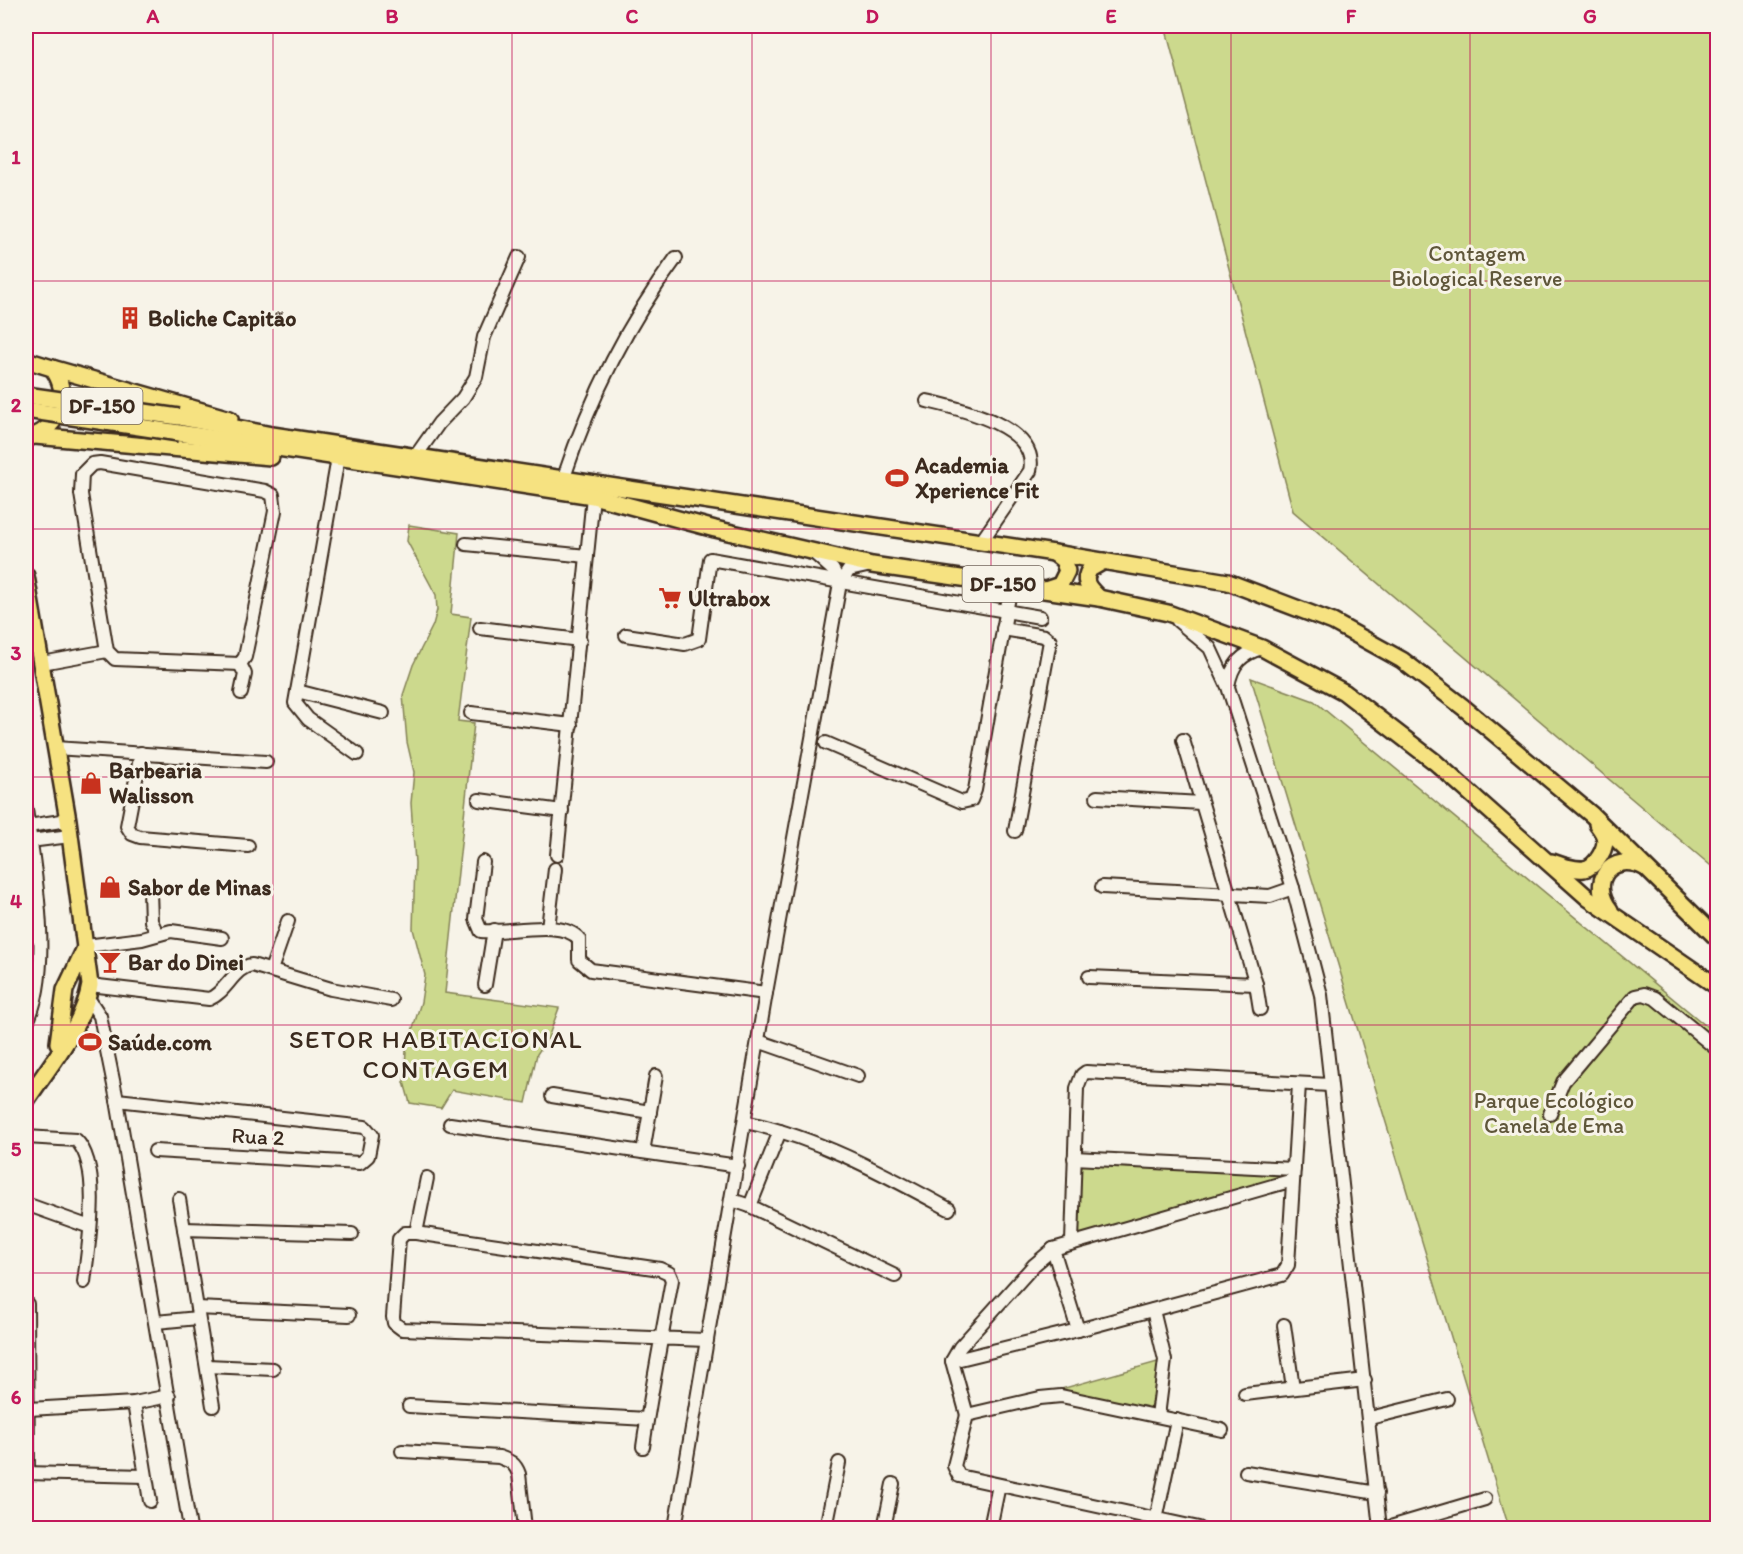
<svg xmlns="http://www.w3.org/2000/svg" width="1743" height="1554" viewBox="0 0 1743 1554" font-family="Itim,sans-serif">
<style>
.green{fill:#ccd98d;stroke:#848256;stroke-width:1.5}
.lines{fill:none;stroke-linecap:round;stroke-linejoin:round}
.minor-casing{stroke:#3b2a1e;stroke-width:16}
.major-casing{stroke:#3b2a1e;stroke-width:20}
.minor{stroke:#f7f3e8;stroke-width:12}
.major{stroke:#f6e281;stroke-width:15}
.major-bridge-casing{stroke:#3b2a1e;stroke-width:20;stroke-linecap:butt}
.major-bridge{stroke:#f6e281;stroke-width:15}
.grid{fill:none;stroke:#c2185b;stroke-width:1.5;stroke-opacity:0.55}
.labels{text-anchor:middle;stroke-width:6;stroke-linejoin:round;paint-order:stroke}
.shield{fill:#f7f3e8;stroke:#73665b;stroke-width:1.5}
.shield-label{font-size:21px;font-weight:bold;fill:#3b2a1e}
.park-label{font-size:22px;fill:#5f563a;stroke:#f7f3e8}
.poi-label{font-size:22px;font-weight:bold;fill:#3b2a1e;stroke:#f7f3e8;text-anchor:start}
.street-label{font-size:22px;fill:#3b2a1e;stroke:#f7f3e8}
.quarter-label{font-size:26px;letter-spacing:1.5px;fill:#3b2a1e;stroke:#f7f3e8}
.neatline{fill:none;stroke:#c2185b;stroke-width:2}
.grid-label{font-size:20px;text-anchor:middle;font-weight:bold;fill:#c2185b}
</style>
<rect width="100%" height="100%" fill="#f7f3e8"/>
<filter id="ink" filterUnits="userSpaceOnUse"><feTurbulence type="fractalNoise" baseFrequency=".0167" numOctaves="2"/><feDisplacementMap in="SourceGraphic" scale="12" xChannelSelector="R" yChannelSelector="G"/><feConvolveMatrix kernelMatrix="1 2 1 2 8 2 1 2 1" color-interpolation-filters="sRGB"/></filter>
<g filter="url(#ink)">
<g class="green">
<path d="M 1165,26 L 1717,26 L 1717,871 L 1293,511 Z"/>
<path d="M 409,525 L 459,533 L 451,614 L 471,617 L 458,721 L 474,723 L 445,993 L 559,1008 L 548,1038 L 537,1054 L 526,1103 L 452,1090 L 441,1108 L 410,1103 L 404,1082 L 406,1051 L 421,1002 L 425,975 L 413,929 L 415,863 L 411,803 L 414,772 L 407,742 L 403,695 L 413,665 L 433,625 L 437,610 L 436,595 L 407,541 Z"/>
<path d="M 1251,678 L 1314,701 L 1717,1035 L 1717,1528 L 1509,1528 Z"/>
<path d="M 1081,1164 L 1289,1173 L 1289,1178 L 1077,1236 Z"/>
<path d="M 1161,1361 L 1151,1410 L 1061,1392 L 1061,1389 Z"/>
</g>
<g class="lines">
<g class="minor-casing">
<g id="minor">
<path d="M 927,401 C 957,408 1040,426 1030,471 L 981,542"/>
<path d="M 415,457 L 439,423 L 463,398 L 476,377 L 484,337 L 519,257"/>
<path d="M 338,458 L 295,703 L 308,719 L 357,754"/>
<path d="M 100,463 L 265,491 L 273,495 L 275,511 L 245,657 L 240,664 L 115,659 L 107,651 L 81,494 L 82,474 L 92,464 Z"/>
<path d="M 564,477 C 590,399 627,324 676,258"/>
<path d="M 466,544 L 587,556"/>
<path d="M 813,552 L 833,570 L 840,583"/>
<path d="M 1178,621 L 1210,648 L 1228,687 L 1293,888 L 1321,995 L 1380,1528"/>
<path d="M 480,628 L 580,640"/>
<path d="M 1003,629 L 1044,636 L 1050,641 L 1015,831"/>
<path d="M 626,635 L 685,644 L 699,639 L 710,559 L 1040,617"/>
<path d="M 42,663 L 107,651"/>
<path d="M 240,664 L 245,674 L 241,693"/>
<path d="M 1228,686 C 1232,664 1241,654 1262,648"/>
<path d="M 297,691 L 383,713"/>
<path d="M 471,713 L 571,725"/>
<path d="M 1183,740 L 1256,984 L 1260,1009"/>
<path d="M 826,743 L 962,802 L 971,800 L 975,790 L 1011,585"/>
<path d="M 55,748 L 266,762"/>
<path d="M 141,753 L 127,826 L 132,834 L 140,837 L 248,846"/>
<path d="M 1097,797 L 1201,803"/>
<path d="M 479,800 L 562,811"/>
<path d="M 26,809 C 34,866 54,972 26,1024"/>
<path d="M 28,826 L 68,820"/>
<path d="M 30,841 L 70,836"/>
<path d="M 557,855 L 593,496"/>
<path d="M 483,862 L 476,919 L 481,931 C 506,934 562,918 579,939 L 579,960 L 591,970 L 766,993"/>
<path d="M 1102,887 L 1270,896 L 1293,888"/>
<path d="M 150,890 L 151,921 L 157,933"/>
<path d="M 548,928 L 555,869"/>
<path d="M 26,936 L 40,937"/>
<path d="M 86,946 L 142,939 L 171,931 L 222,938"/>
<path d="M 271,970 L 288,921"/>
<path d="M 1089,977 L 1256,984"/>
<path d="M 90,985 L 209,999 C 226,993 234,967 252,965 L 331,989 L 391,1000"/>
<path d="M 485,985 L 494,930"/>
<path d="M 88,998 L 100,1016 L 117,1100 L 190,1528"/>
<path d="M 758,1041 L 858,1076"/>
<path d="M 552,1096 L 650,1112"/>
<path d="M 117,1100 L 365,1127 L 372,1135 L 368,1156 L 360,1163 L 155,1151"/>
<path d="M 1550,1114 L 1563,1082 L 1635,996 L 1644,994 L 1655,998 L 1718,1050"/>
<path d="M 745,1122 C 817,1137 884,1174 949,1209"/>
<path d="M 450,1124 L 738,1166"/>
<path d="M 26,1137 L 76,1140 C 103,1166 88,1248 84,1282"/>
<path d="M 643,1152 L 656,1076"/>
<path d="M 1074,1158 L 1294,1169"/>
<path d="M 179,1199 L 184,1229"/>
<path d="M 732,1200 L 750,1206 L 895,1276"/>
<path d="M 26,1204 L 90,1227"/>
<path d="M 750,1206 L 780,1131"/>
<path d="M 416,1233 L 427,1178"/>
<path d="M 1072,1242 L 1077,1088 L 1082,1075 L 1086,1072 L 1330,1085"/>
<path d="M 1053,1249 L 1078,1330"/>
<path d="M 27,1304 L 28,1473"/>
<path d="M 197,1308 L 349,1315"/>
<path d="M 1153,1310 L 1165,1360 L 1158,1416"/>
<path d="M 156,1322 L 198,1318"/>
<path d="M 1284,1325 L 1293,1388"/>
<path d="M 952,1361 L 1078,1330 L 1282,1275 L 1288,1265 L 1299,1084"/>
<path d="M 207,1366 L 273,1369"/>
<path d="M 1245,1394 L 1365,1380"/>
<path d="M 134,1403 L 150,1501"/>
<path d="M 213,1406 L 184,1229 L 352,1234"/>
<path d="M 409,1406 L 647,1419"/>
<path d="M 29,1409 L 134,1403 L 169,1396"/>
<path d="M 967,1415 L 952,1361 L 960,1347 L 1034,1265 L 1053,1249 L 1293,1180"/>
<path d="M 1370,1418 L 1447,1399"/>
<path d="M 643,1447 C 651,1391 662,1335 672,1280 L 669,1273 L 660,1269 L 416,1233 L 405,1233 L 399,1239 L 393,1317 L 394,1323 L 402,1329 L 707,1340"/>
<path d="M 402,1451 L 499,1457 C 510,1461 515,1463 519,1474 L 525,1528"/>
<path d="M 1246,1472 L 1377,1493"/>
<path d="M 26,1473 L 145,1476"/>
<path d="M 1156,1520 L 1177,1420"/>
<path d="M 675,1528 L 766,993 L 840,583 L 849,570 L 867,566"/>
<path d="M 826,1528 L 839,1463"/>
<path d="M 884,1528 L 893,1484"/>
<path d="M 990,1528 L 999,1485"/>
<path d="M 1199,1528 L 959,1476 L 954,1466 L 967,1415 L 1040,1398 L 1061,1396 L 1222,1430"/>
<path d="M 1387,1528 L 1485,1499"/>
</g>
</g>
<g class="major-casing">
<g id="major">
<path d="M 26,360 L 52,368 C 71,392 61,427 31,437"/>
<path d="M 52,368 L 230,419"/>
<path d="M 179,417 L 272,435 L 1054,553 L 1228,582 L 1333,622 L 1402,660 L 1463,707 L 1592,815 L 1718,939"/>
<path d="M 179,433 L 593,496 L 715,529 L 872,565 L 1099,598 L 1168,613 L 1262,648 L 1344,692 L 1435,762 L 1588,898 L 1718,987"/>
<path d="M 35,436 L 271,457"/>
<path d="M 26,576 L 68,820 L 90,985 C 83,1027 49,1066 26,1101"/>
<path d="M 1048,589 L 1060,585 L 1067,571 L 1063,560 L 1054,553"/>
<path d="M 1099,598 C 1090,589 1081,582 1090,569 L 1104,561"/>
<path d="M 1552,862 C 1563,866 1573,870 1584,869 C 1596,867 1608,847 1604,836 C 1603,832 1599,827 1597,824"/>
<path d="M 1610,910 C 1588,882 1611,851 1644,867"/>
<path d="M 58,1043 L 65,990 L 86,946"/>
</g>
</g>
<use href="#minor" class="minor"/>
<use href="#major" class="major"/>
<g class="major-bridge-casing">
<g id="major-bridge">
<path d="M 26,395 L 179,417"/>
<path d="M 26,410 L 179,433"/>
</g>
</g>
<use href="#major-bridge" class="major-bridge"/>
</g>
</g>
<path class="grid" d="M 273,26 L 273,1528M 512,26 L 512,1528M 752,26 L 752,1528M 991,26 L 991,1528M 1231,26 L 1231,1528M 1470,26 L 1470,1528M 26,281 L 1718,281M 26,529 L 1718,529M 26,777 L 1718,777M 26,1025 L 1718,1025M 26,1273 L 1718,1273"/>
<defs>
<g id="building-bare" transform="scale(1.8)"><path d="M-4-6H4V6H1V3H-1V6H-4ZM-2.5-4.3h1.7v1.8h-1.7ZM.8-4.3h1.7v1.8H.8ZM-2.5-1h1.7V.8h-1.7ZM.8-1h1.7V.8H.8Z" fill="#c8321e" stroke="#f7f3e8" stroke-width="2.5" paint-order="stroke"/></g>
<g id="stadium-bare" transform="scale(1.8)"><path d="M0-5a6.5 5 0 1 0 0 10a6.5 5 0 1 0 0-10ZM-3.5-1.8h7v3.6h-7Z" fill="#c8321e" stroke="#f7f3e8" stroke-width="2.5" paint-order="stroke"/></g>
<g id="supermarket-bare" transform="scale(1.8)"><path d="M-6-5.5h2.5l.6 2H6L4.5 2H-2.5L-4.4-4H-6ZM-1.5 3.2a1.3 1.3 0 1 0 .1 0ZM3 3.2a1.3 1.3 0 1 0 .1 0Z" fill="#c8321e" stroke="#f7f3e8" stroke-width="2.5" paint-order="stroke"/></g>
<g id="shop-bare" transform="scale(1.8)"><path d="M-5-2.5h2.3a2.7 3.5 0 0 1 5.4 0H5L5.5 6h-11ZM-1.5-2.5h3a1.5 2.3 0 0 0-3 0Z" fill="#c8321e" stroke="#f7f3e8" stroke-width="2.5" paint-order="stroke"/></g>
<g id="bar-bare" transform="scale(1.8)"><path d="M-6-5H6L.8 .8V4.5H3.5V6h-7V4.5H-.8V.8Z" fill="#c8321e" stroke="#f7f3e8" stroke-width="2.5" paint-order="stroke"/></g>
</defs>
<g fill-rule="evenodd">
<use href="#building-bare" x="130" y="318"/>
<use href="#stadium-bare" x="897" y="478"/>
<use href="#supermarket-bare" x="670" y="598"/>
<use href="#shop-bare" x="91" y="783"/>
<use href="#shop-bare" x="110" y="887"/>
<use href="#bar-bare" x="110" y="962"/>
<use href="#stadium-bare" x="90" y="1042"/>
</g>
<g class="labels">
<g class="shield">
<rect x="61.5" y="388" width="81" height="36" rx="4.5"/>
<rect x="962.5" y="566" width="81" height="36" rx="4.5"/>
</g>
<g class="shield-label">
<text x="102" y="413">DF-150</text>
<text x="1003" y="591">DF-150</text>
</g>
<g class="park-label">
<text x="1477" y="261">Contagem<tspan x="1477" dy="25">Biological Reserve</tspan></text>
<text x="1554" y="1108">Parque Ecológico<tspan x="1554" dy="25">Canela de Ema</tspan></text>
</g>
<g class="poi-label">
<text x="148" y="326">Boliche Capitão</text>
<text x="915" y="473">Academia<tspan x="915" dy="25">Xperience Fit</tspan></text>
<text x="688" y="606">Ultrabox</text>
<text x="109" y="778">Barbearia<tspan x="109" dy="25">Walisson</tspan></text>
<text x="128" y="895">Sabor de Minas</text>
<text x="128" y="970">Bar do Dinei</text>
<text x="108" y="1050">Saúde.com</text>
</g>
<g class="street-label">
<text transform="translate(258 1136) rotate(3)" y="8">Rua 2</text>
</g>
<g class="quarter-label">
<text x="436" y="1048">SETOR HABITACIONAL<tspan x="436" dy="30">CONTAGEM</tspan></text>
</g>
</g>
<rect width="1743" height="1554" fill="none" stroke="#f7f3e8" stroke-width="66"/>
<rect x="33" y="33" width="1677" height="1488" class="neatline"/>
<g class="grid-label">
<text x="153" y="23">A</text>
<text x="392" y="23">B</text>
<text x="632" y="23">C</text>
<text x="872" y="23">D</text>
<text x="1111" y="23">E</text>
<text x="1351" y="23">F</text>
<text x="1590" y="23">G</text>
<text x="16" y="164">1</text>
<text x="16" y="412">2</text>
<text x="16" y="660">3</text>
<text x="16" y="908">4</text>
<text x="16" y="1156">5</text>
<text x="16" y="1404">6</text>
</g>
</svg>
